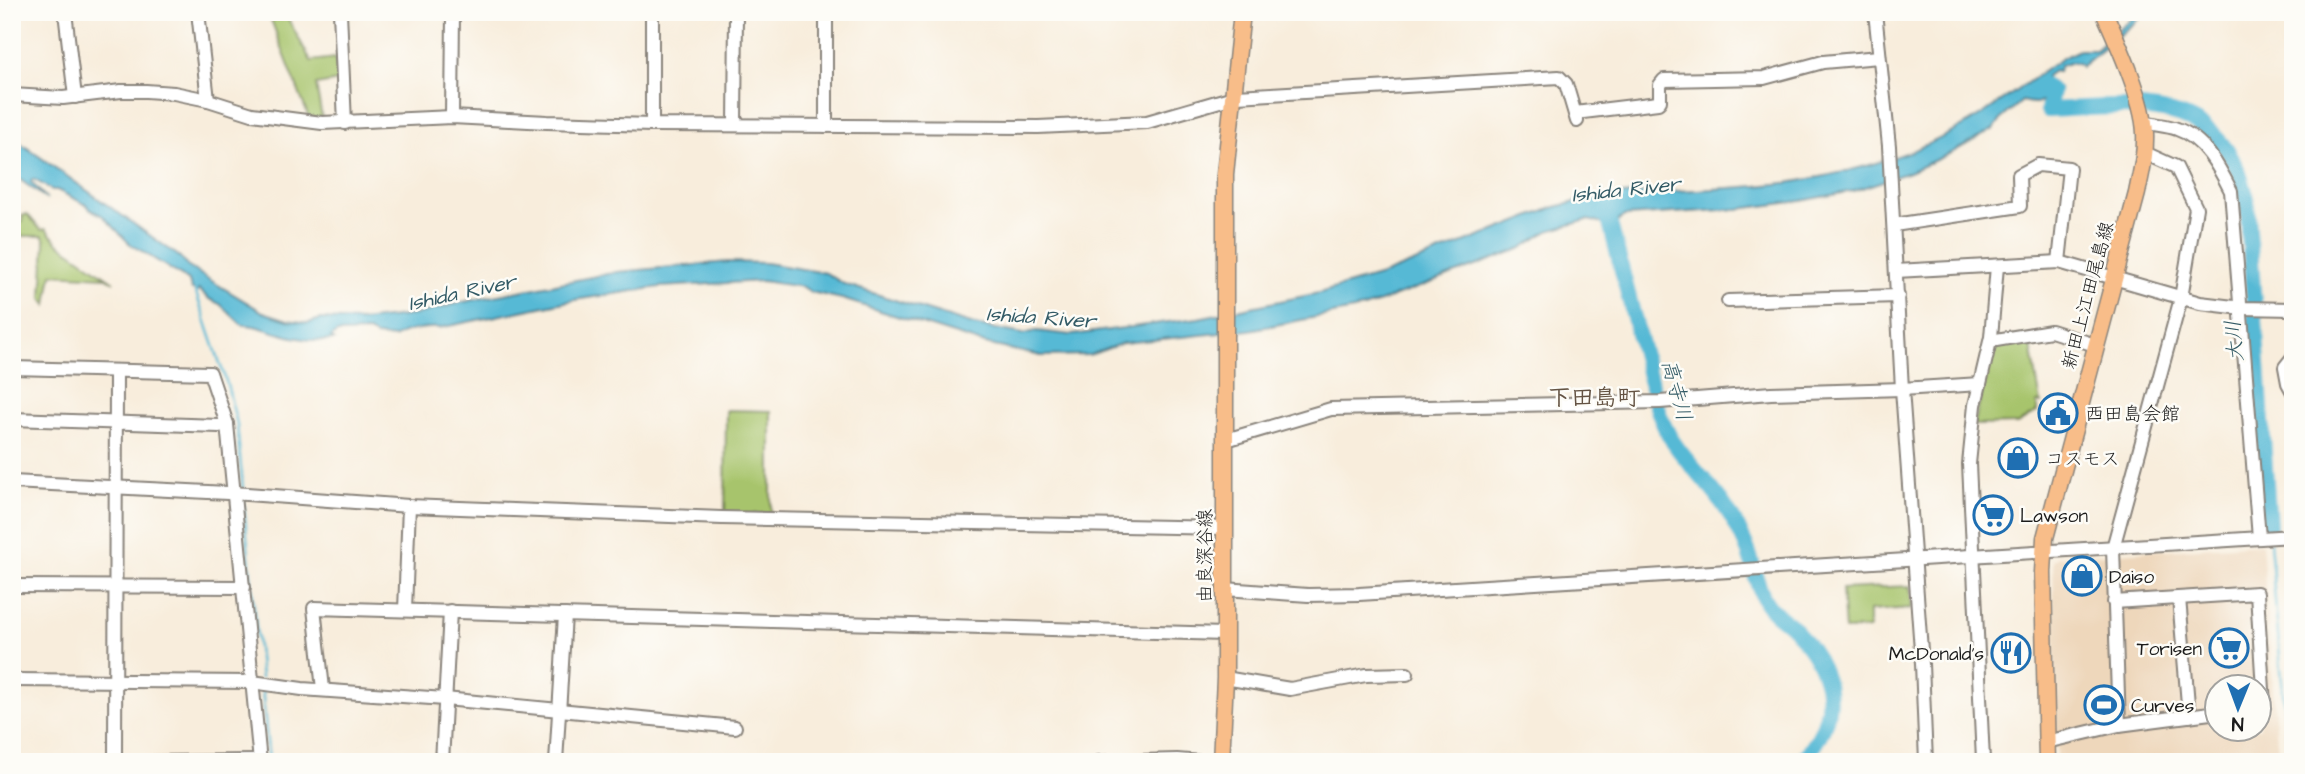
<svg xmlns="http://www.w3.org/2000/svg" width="2305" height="774" viewBox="0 0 2305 774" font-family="'Architects Daughter','Klee One',sans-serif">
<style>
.built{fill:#eed7bb;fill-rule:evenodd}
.green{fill:#a7c46c;stroke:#627044;stroke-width:2}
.water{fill:#56b9d5;stroke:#396a78;stroke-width:2}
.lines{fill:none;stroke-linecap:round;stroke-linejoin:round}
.stream{stroke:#56b9d5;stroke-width:2.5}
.river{stroke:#56b9d5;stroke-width:16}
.minor-casing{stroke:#8a847c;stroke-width:16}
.major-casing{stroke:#8a847c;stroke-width:19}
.minor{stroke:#fff;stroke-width:12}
.major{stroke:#f8bd89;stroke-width:16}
.labels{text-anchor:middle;stroke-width:5;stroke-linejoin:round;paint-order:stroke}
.street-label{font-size:19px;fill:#1c1c1c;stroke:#fdfcf7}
.poi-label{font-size:19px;fill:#1c1c1c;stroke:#fdfcf7;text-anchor:start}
.water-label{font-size:21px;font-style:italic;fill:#335b66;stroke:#fdfcf7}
.quarter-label{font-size:23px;font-weight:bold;fill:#645343;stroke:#fdfcf7}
</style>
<rect width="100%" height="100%" fill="#fdfcf7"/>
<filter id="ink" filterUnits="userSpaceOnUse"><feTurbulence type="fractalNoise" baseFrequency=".0143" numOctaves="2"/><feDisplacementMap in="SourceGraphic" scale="14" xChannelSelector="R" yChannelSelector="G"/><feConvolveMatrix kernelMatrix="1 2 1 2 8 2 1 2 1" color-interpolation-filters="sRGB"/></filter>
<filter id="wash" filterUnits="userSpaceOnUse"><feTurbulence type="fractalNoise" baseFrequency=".00686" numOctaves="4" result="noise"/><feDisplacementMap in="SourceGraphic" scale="28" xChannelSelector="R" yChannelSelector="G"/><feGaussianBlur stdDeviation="1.57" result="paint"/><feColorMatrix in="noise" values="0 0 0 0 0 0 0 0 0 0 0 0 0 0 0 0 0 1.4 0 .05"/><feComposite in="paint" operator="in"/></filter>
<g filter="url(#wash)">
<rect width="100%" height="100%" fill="#f8eddc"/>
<path class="built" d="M 2262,544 L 2278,754 L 2204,762 L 2057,762 L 2053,561 L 2058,557 ZM 2218,686 L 2260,686 L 2260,728 L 2218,728 Z"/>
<g class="green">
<path d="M 268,12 L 283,12 L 286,15 L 311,61 L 335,58 L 339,81 L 316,85 L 322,118 L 309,118 Z"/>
<path d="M 27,214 L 41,230 L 46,229 L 58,243 L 114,282 L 105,277 L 52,274 L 47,305 L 42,298 L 45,242 L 43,236 L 21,236 L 17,222 L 23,221 L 22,216 Z"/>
<path d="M 2030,339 L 2041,403 L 2037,403 L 2037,412 L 2017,424 L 1974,425 L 1993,347 Z"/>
<path d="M 726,410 L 771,411 L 771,514 L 725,514 Z"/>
<path d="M 1910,586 L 1912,608 L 1869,611 L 1869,629 L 1845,630 L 1842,589 Z"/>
</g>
<path class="water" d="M 2139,12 L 2147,12 L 2081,67 L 2080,64 L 2072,62 L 2060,66 L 2058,72 L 2053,71 L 2046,76 L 2045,82 L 2051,82 L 2059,89 C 2047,102 2039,106 2022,101 L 2001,119 L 1994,129 L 1951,153 L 1909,172 L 1853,191 L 1801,201 L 1738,209 L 1625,216 L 1617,222 L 1604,223 L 1587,220 L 1548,231 L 1520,249 L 1364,308 L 1249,330 L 1123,343 L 1090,355 L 1041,356 L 985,344 L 842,299 L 811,292 L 803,287 L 762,281 L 660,287 L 574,300 L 439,328 C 427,327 404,330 394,338 L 376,336 L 368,332 L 337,333 L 331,338 L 334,340 C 318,342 297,339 281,334 C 268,331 256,324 242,325 L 220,304 L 209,299 L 199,290 L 197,292 L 191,289 L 189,281 L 129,243 L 103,216 L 90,209 L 87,205 L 57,190 L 52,190 L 33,179 L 31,182 L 47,199 L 12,174 L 12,137 L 180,257 L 187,266 L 263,312 L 288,320 L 308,323 L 321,319 L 361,321 L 414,315 L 463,302 L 617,272 L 728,262 L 766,263 L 826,273 L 844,284 L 974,325 L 1023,334 L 1037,331 L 1072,335 L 1198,318 L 1319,293 L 1385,274 L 1555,207 C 1634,186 1718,194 1799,181 C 1857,171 1920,153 1970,122 C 2002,102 2032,79 2062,58 L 2079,50 L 2095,50 Z"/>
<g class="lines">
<g class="stream">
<path d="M 195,290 L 227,384 L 237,424 L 243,490"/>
<path d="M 243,497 L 261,678"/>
<path d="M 2270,542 L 2289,762"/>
<path d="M 262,688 L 269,762"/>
</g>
<g class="river">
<path d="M 2041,84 L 2052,91 L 2048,110 C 2135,106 2224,91 2247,201 L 2269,526"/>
<path d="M 1606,208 L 1657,407 C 1668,443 1687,460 1710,487 C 1728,508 1745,537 1752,563"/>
<path d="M 1755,575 C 1759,585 1761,597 1768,605 C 1775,616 1788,621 1796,631 C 1836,674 1841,717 1801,762"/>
</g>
</g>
</g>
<g filter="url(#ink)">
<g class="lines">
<g class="minor-casing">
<g id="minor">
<path d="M 65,12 L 75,97"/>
<path d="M 198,12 L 208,100"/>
<path d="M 340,12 L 345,123"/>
<path d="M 1875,12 L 1889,146 L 1902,389 L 1922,664 L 1926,762"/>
<path d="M 12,95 L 63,98 L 121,91 L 146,91 L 174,93 L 208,100 L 252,114 L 322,123 L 452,117 L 547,122 L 652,125 L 1038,127 L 1147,122 L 1237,96 L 1559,77 L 1566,84 L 1577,121"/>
<path d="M 1575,113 L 1658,103 L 1660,101 L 1660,85 L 1664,80 L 1764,78 L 1823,62 L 1879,57"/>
<path d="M 452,117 L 453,12"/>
<path d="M 2144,122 C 2154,125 2167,125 2177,129 C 2204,138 2219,167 2231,191 L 2259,538"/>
<path d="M 652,125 L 652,12"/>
<path d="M 735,125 L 736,12"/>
<path d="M 826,126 L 826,12"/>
<path d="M 1894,225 L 2020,206 L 2019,175 L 2038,165 L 2069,168 L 2059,262"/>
<path d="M 1896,271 L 2059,262 L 2200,303 L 2242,308 L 2293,309"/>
<path d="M 1728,301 L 1898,296"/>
<path d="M 1990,341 L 2051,331 L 2095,345"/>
<path d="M 2293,357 L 2285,367 L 2288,383 L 2293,392"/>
<path d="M 12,368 L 210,373 L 227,424 L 260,762"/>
<path d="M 12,419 L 219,426 L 227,424"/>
<path d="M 1226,440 L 1331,409 L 1660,402 L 1771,393 L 1902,389 L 1980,384"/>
<path d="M 12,482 L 247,494 L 409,506 L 722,518 L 1225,528"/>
<path d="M 12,586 L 244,587"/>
<path d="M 1225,589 L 1308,595 L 1359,594 L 2293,536"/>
<path d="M 2179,598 L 2189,716"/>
<path d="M 2114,602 L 2257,593 L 2264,706 L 2260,706"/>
<path d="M 405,610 L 409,506"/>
<path d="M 1225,678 L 1290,689 L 1366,675 L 1407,674"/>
<path d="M 12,680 L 252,682 L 302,689 L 445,699 L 735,727"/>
<path d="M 323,689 L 314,608 L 1225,634"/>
<path d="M 2119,725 L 2113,548 L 2181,298 L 2196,208 L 2176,167 L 2145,153"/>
<path d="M 2046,742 L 2119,725 L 2218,712"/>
<path d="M 115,762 L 116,371"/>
<path d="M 148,762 L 259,761"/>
<path d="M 442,762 L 450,611"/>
<path d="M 556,762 L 565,615"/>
<path d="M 1099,762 L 1177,760 L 1201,762"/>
<path d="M 1982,762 L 1983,760 L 1969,464 L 1975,405 L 1991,337 L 1997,266"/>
</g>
</g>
<g class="major-casing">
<g id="major">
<path d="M 1221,762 L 1225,678 L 1225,174 L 1242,12"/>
<path d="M 2047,762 L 2043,572 L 2045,538 L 2137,193 C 2141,173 2146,154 2145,133 C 2144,101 2118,43 2104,12"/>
</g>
</g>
<use href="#minor" class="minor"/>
<use href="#major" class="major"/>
</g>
</g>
<defs>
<g id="civic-ring" transform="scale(2.0125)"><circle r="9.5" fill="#fdfcf7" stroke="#1f6fb2" stroke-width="1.5"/><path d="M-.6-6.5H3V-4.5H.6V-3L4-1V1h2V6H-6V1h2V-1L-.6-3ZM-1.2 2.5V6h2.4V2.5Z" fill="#1f6fb2"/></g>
<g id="shop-ring" transform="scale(2.0125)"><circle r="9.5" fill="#fdfcf7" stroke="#1f6fb2" stroke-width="1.5"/><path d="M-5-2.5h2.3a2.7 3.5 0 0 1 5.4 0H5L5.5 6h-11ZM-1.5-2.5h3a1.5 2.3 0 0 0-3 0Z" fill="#1f6fb2"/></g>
<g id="supermarket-ring" transform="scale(2.0125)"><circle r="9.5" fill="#fdfcf7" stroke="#1f6fb2" stroke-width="1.5"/><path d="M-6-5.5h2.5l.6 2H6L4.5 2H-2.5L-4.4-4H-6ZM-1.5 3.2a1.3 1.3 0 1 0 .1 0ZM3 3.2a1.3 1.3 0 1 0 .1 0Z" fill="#1f6fb2"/></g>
<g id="restaurant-ring" transform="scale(2.0125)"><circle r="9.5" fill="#fdfcf7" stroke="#1f6fb2" stroke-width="1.5"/><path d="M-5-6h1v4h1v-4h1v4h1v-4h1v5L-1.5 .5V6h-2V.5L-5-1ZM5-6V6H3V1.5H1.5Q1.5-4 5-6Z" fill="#1f6fb2"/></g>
<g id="stadium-ring" transform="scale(2.0125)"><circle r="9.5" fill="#fdfcf7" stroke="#1f6fb2" stroke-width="1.5"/><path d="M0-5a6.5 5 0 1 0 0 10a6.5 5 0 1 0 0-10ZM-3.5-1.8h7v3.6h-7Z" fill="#1f6fb2"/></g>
</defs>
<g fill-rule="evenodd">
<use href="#civic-ring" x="2058" y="413"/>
<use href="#shop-ring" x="2018" y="458"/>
<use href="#supermarket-ring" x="1993" y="515"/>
<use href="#shop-ring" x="2082" y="576"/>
<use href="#supermarket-ring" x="2229" y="648"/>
<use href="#restaurant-ring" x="2011" y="653"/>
<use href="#stadium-ring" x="2104" y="705"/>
</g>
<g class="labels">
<g class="street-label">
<text transform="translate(2087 295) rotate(-75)" y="7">新田上江田尾島線</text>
<text transform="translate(1204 556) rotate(-90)" y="7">由良深谷線</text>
</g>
<g class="poi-label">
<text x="2085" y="420">西田島会館</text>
<text x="2045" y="465">コスモス</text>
<text x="2020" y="522">Lawson</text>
<text x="2109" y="583">Daiso</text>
<text x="2202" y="655" text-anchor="end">Torisen</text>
<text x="1984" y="660" text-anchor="end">McDonald's</text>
<text x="2131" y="712">Curves</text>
</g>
<g class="water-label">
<text transform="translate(1626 189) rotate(-6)" y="7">Ishida River</text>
<text transform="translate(462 292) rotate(-12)" y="7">Ishida River</text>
<text transform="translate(1041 317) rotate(4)" y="7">Ishida River</text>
<text transform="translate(2234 341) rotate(-95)" y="7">大川</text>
<text transform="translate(1677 390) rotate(75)" y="7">高寺川</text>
</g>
<g class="quarter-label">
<text x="1594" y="405">下田島町</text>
</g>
</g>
<rect width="2305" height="774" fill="none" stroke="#fdfcf7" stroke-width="42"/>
<g transform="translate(2238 708) rotate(181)"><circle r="33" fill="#fdfcf7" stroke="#a3a29f" stroke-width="2"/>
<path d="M0-5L12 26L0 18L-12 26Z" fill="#1f6fb2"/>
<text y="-10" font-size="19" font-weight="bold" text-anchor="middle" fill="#1c1c1c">N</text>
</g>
</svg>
